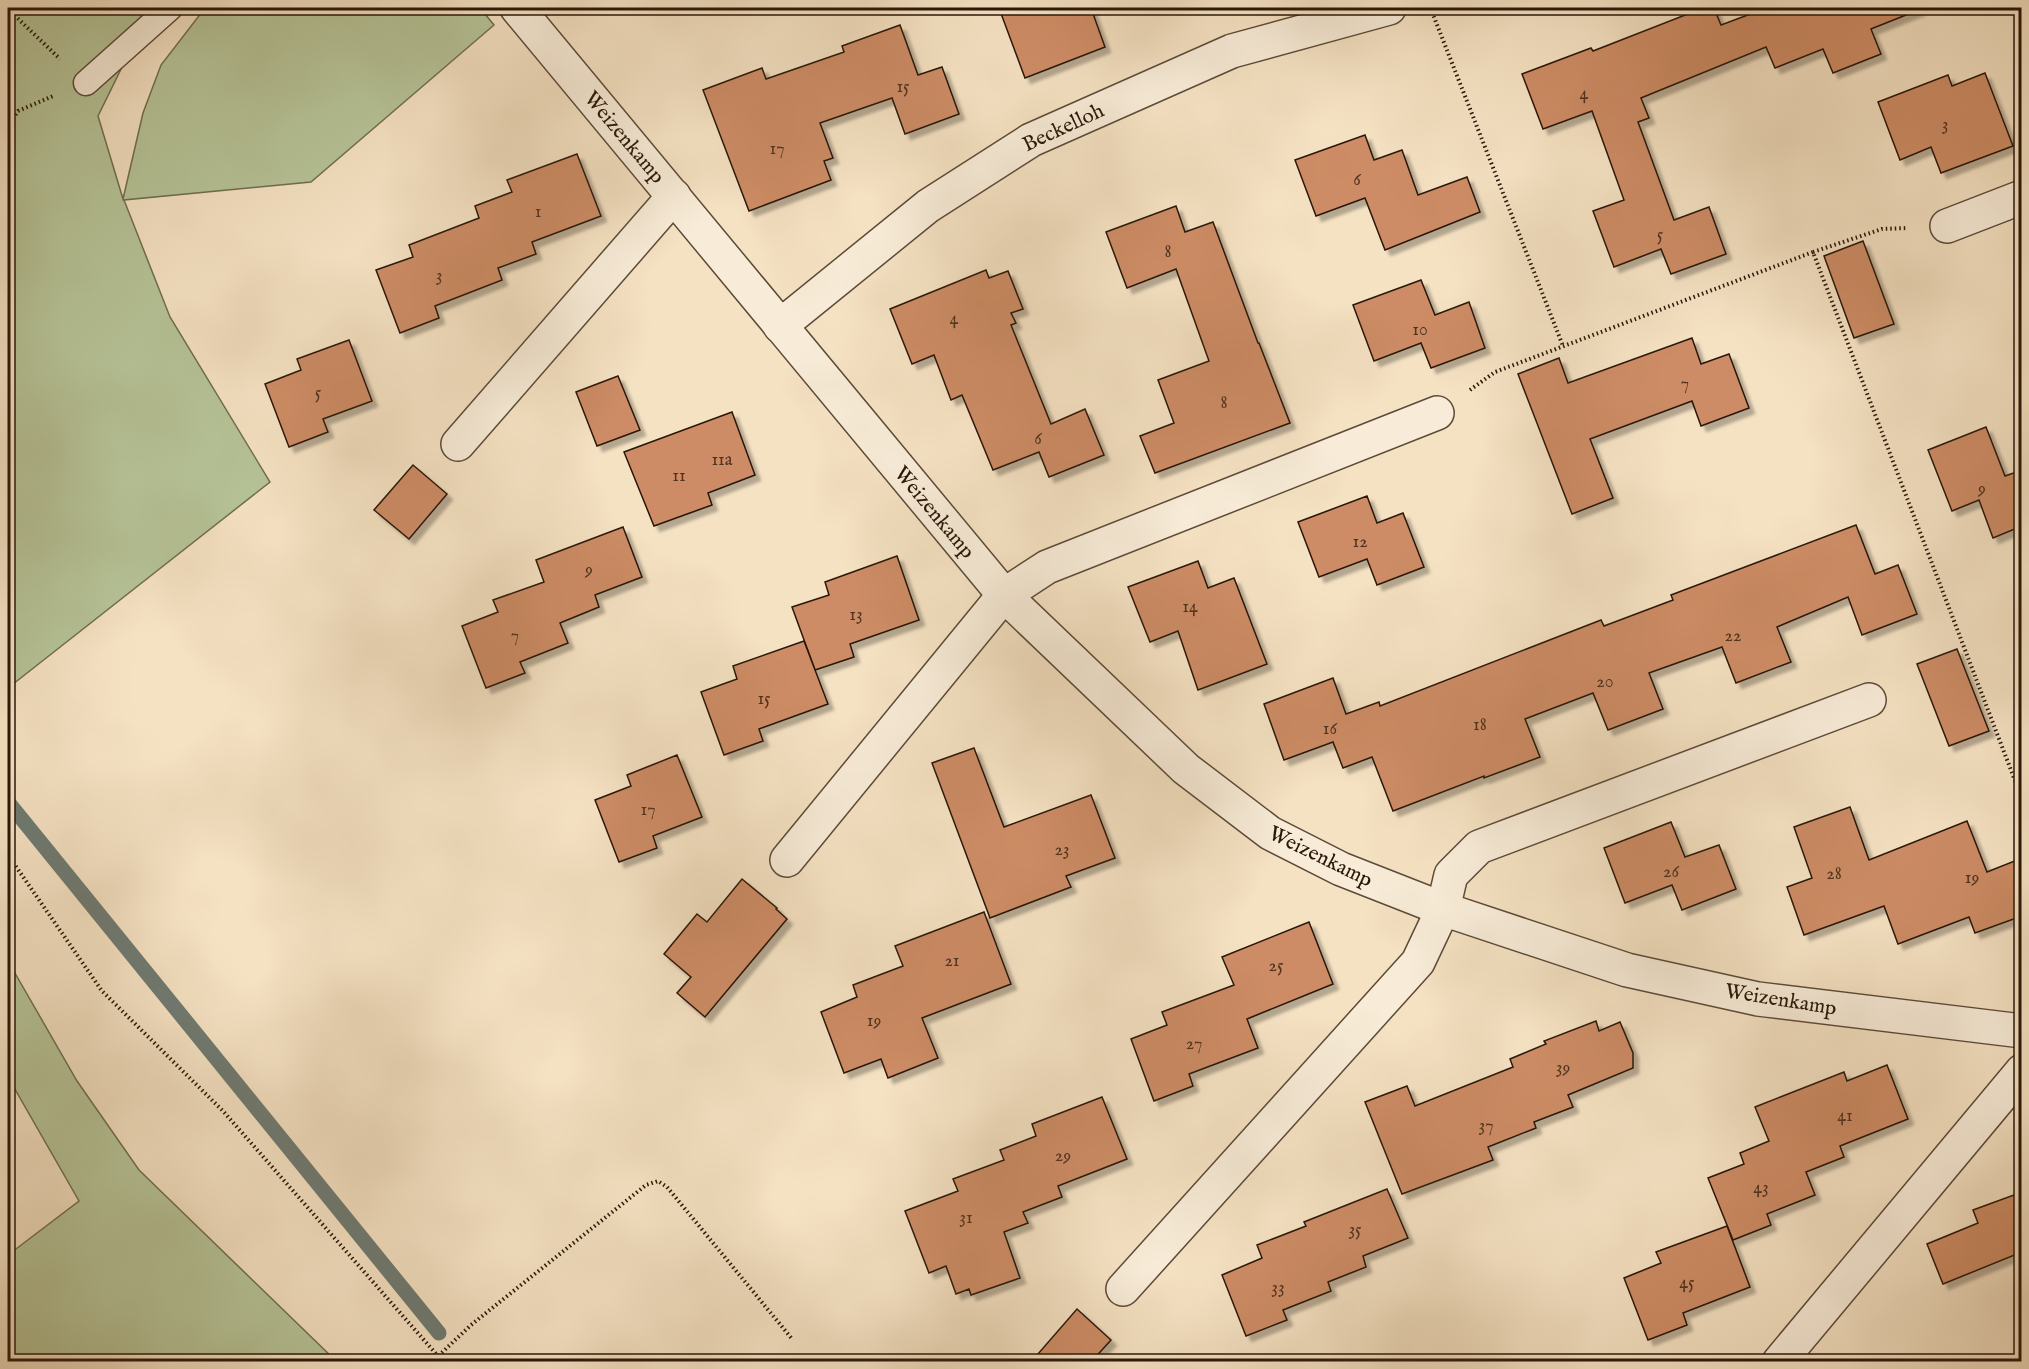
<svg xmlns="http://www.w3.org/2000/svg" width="2029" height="1369" viewBox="0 0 2029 1369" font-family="'IM FELL English',serif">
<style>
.green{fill:#b6c498;stroke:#706e50;stroke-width:1.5}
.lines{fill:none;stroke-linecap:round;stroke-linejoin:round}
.stream{stroke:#6f7b73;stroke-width:15}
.building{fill:#cd8c65;stroke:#291709;stroke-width:1.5;filter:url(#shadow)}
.service-casing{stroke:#5c4a38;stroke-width:27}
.minor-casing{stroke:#5c4a38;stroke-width:36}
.path{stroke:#291709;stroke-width:4;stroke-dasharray:1.5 3;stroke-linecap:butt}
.service{stroke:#f8ecd8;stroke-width:24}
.minor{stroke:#f8ecd8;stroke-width:33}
.labels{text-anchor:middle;stroke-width:5;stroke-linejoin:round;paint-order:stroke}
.number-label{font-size:18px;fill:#523420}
.street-label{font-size:21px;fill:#291709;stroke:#f8ecd8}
</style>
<defs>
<filter id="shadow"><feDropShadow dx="5.5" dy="5.5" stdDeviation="1.5" flood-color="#0004"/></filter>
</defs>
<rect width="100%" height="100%" fill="#f5e2c3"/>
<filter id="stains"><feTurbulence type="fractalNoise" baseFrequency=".00333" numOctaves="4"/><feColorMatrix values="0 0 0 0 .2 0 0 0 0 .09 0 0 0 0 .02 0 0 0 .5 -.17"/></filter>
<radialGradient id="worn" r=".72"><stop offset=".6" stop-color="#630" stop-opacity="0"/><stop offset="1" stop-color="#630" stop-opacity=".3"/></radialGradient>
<g class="green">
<path d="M 8,8 L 151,8 L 98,116 L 123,199 L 143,113 L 161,65 L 205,8 L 480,8 L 494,25 L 311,182 L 124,200 L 170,317 L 270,482 L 8,688 Z"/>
<path d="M 8,961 L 77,1081 L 139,1170 L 336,1361 L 8,1361 L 8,1255 L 79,1201 L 8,1077 Z"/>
</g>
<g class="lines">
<path class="stream" d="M 8,802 L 439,1333"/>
</g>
<g class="building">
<path d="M 999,8 L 1091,8 L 1105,47 L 1025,78 Z"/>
<path d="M 1703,8 L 1714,8 L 1721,25 L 1753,13 L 1750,8 L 1921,9 L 1871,29 L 1881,54 L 1833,73 L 1823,49 L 1775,68 L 1766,47 L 1641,98 L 1649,118 L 1638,122 L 1674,220 L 1709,207 L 1726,254 L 1671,274 L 1661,249 L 1614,267 L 1593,211 L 1624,200 L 1592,111 L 1543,129 L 1522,74 L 1591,48 L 1593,51 Z"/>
<path d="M 900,25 L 918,75 L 942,67 L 959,114 L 905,134 L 892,98 L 820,123 L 833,158 L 824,161 L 831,180 L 749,211 L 703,90 L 762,68 L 766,79 L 844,52 L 842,46 Z"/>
<path d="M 1985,73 L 2013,146 L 1941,173 L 1931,147 L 1900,160 L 1878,102 L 1948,75 L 1952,86 Z"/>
<path d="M 1365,135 L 1374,160 L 1402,150 L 1418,195 L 1467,177 L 1480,212 L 1385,250 L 1365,198 L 1316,216 L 1295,160 Z"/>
<path d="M 577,154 L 601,216 L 532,242 L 536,254 L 498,268 L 502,280 L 435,306 L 439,318 L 400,333 L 376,270 L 413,257 L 409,245 L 479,218 L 475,206 L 512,192 L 507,180 Z"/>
<path d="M 1176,206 L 1185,232 L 1213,222 L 1258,343 L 1259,343 L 1290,423 L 1155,473 L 1140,436 L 1174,423 L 1158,380 L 1209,361 L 1176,269 L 1127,288 L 1106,232 Z"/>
<path d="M 1863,241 L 1894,324 L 1854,338 L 1824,256 Z"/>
<path d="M 986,270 L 989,278 L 1008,271 L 1023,309 L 1011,313 L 1016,323 L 1011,325 L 1051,424 L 1085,409 L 1104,455 L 1049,477 L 1039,452 L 993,470 L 962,395 L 951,400 L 934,355 L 912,364 L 890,309 Z"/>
<path d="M 1421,280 L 1435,315 L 1469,302 L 1485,348 L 1431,368 L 1421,343 L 1374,361 L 1353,305 Z"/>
<path d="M 1692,338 L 1701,364 L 1729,354 L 1749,408 L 1701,426 L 1692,401 L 1590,439 L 1613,498 L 1572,514 L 1518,374 L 1559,358 L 1568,383 Z"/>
<path d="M 349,340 L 372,401 L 323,419 L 328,432 L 289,447 L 265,384 L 301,370 L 297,359 Z"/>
<path d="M 618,376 L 640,430 L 597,446 L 576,392 Z"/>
<path d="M 732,412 L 755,475 L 708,493 L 712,505 L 654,526 L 624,452 Z"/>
<path d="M 1986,427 L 2005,476 L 2022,470 L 2022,526 L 1993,538 L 1979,500 L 1952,511 L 1928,450 Z"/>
<path d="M 413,465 L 447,494 L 409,539 L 374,510 Z"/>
<path d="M 1367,496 L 1377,523 L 1403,513 L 1424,567 L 1377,585 L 1367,559 L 1319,577 L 1298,522 Z"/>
<path d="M 1856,525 L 1875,574 L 1898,565 L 1917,614 L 1862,635 L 1848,597 L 1777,627 L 1791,662 L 1736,683 L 1722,647 L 1649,673 L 1663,709 L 1608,730 L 1593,693 L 1525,719 L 1540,757 L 1484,778 L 1484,776 L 1393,811 L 1372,757 L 1343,768 L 1333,742 L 1284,760 L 1264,704 L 1333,678 L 1346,714 L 1379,702 L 1380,706 L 1601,620 L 1604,626 L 1673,600 L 1671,595 Z"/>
<path d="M 623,527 L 642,577 L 595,595 L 599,607 L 560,623 L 568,643 L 520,662 L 525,673 L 486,688 L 462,626 L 498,612 L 493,600 L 544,582 L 536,560 Z"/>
<path d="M 897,556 L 919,620 L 850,644 L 854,657 L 815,670 L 792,607 L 829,595 L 825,582 Z"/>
<path d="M 1198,561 L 1208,588 L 1234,578 L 1267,664 L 1198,690 L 1178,631 L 1150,642 L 1128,587 Z"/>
<path d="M 804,641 L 828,704 L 759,729 L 763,741 L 724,755 L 701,692 L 737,679 L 733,666 Z"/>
<path d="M 1957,649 L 1989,731 L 1949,746 L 1917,664 Z"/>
<path d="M 974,748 L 1004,827 L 1091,795 L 1115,858 L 1066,876 L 1071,887 L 990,918 L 932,763 Z"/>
<path d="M 677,755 L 702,817 L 653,836 L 657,848 L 619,862 L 595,800 L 631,786 L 627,775 Z"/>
<path d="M 1850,807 L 1869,860 L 1967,821 L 1987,872 L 2022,858 L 2022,916 L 1975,933 L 1969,917 L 1898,944 L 1884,906 L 1804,935 L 1787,887 L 1812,878 L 1794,827 Z"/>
<path d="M 1671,822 L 1685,857 L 1719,845 L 1736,889 L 1682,910 L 1672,885 L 1625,903 L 1604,848 Z"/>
<path d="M 742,879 L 777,908 L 776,909 L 787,919 L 705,1017 L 677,993 L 691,977 L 664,954 L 697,914 L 707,922 Z"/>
<path d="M 984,912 L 1011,984 L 922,1018 L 938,1058 L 888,1078 L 881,1059 L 844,1073 L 821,1012 L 857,997 L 853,985 L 903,966 L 895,946 Z"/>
<path d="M 1309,922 L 1333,984 L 1247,1019 L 1258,1048 L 1189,1074 L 1193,1086 L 1154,1101 L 1131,1039 L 1167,1025 L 1162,1012 L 1234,985 L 1222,957 Z"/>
<path d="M 1596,1021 L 1599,1031 L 1620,1022 L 1633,1053 L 1633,1068 L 1568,1095 L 1573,1107 L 1534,1122 L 1536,1128 L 1488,1147 L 1493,1160 L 1402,1194 L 1365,1102 L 1407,1086 L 1415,1106 L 1513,1067 L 1510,1059 L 1546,1044 L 1544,1041 Z"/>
<path d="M 1887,1065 L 1908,1119 L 1840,1146 L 1844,1157 L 1806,1172 L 1815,1195 L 1767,1214 L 1771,1225 L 1733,1240 L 1708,1178 L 1744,1164 L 1740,1153 L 1769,1141 L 1755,1107 L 1844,1072 L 1847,1081 Z"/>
<path d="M 1102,1097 L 1127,1159 L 1058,1186 L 1062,1197 L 1023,1212 L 1028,1223 L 1004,1232 L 1020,1278 L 971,1295 L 969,1289 L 956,1294 L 946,1266 L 929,1273 L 905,1211 L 958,1191 L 953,1179 L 1004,1160 L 1000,1150 L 1036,1136 L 1032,1124 Z"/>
<path d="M 1387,1189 L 1408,1238 L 1363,1256 L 1366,1267 L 1328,1282 L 1331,1291 L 1283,1310 L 1287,1320 L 1246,1336 L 1222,1275 L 1262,1258 L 1257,1245 L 1306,1226 L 1304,1222 Z"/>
<path d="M 2022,1192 L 2022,1252 L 1943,1284 L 1927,1244 L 1978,1223 L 1973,1210 Z"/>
<path d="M 1727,1226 L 1750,1287 L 1683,1313 L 1687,1325 L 1648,1340 L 1624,1278 L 1661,1263 L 1656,1252 Z"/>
<path d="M 1077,1309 L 1111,1340 L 1091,1362 L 1031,1362 Z"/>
</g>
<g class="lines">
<g class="service-casing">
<path id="service" d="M 86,83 L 170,8"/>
</g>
<g class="minor-casing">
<g id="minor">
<path d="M 517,8 L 1004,595 L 1186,769 L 1270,833 L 1341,869 L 1443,909 L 1627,970 L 1758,999 L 2022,1031"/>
<path d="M 1947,226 L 2022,197"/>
<path d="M 780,326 L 928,206 L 1031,140 L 1232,51 L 1389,8"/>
<path d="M 458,444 L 674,196"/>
<path d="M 787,860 L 1004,595 L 1047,567 L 1437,413"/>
<path d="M 1123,1289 L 1418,962 L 1443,909 L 1451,875 L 1479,847 L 1869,700"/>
<path d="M 1779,1362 L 2022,1071"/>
</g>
</g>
<g class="path">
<path d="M 8,9 L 60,59"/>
<path d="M 1432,12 L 1563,346"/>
<path d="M 8,126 L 18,111 L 53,96"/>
<path d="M 1813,252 L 1882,229 L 1907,228"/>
<path d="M 1470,390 L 1495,372 L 1813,252 L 2022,799"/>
<path d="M 8,855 L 102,991 L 223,1111 L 438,1356"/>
<path d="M 432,1362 L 471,1325 L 646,1185 L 658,1181 L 667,1187 L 793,1340"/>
</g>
<use href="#service" class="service"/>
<use href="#minor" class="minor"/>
</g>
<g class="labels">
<g class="number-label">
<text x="903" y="92">15</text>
<text x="1584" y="99">4</text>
<text x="1945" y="130">3</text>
<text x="777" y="154">17</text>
<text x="1357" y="185">6</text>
<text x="538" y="217">1</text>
<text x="1660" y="240">5</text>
<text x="1168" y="257">8</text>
<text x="439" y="281">3</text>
<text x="954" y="324">4</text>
<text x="1420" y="335">10</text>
<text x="1685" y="389">7</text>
<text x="318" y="398">5</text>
<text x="1224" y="408">8</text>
<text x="1038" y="444">6</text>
<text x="722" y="465">11a</text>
<text x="679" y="481">11</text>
<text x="1982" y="494">9</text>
<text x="1360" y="547">12</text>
<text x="589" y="575">9</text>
<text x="1190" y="612">14</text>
<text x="856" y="620">13</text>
<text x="515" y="641">7</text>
<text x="1733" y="641">22</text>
<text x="1605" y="687">20</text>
<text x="764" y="704">15</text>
<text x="1480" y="730">18</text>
<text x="1330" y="734">16</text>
<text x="648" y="815">17</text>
<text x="1062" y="855">23</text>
<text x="1671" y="877">26</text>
<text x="1834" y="879">28</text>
<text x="1972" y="883">19</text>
<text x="952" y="966">21</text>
<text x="1276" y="971">25</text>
<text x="874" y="1026">19</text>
<text x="1194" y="1049">27</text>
<text x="1563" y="1073">39</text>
<text x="1845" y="1121">41</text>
<text x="1486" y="1131">37</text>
<text x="1063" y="1161">29</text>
<text x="1761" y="1193">43</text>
<text x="966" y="1223">31</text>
<text x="1355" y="1235">35</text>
<text x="1687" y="1288">45</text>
<text x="1278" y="1293">33</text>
</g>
<g class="street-label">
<text transform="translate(1063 127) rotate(-25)" y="7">Beckelloh</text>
<text transform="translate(625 137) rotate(50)" y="7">Weizenkamp</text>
<text transform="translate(935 512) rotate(50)" y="7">Weizenkamp</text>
<text transform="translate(1321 856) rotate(26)" y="7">Weizenkamp</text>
<text transform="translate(1781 999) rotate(9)" y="7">Weizenkamp</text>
</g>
</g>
<rect width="2029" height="1369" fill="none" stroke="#f5e2c3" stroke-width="30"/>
<rect x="9" y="9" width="2011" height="1351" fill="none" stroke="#291709" stroke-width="3"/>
<rect x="15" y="15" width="1999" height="1339" fill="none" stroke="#291709" stroke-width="1.5"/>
<rect width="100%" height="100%" filter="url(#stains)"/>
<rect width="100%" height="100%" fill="url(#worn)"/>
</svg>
